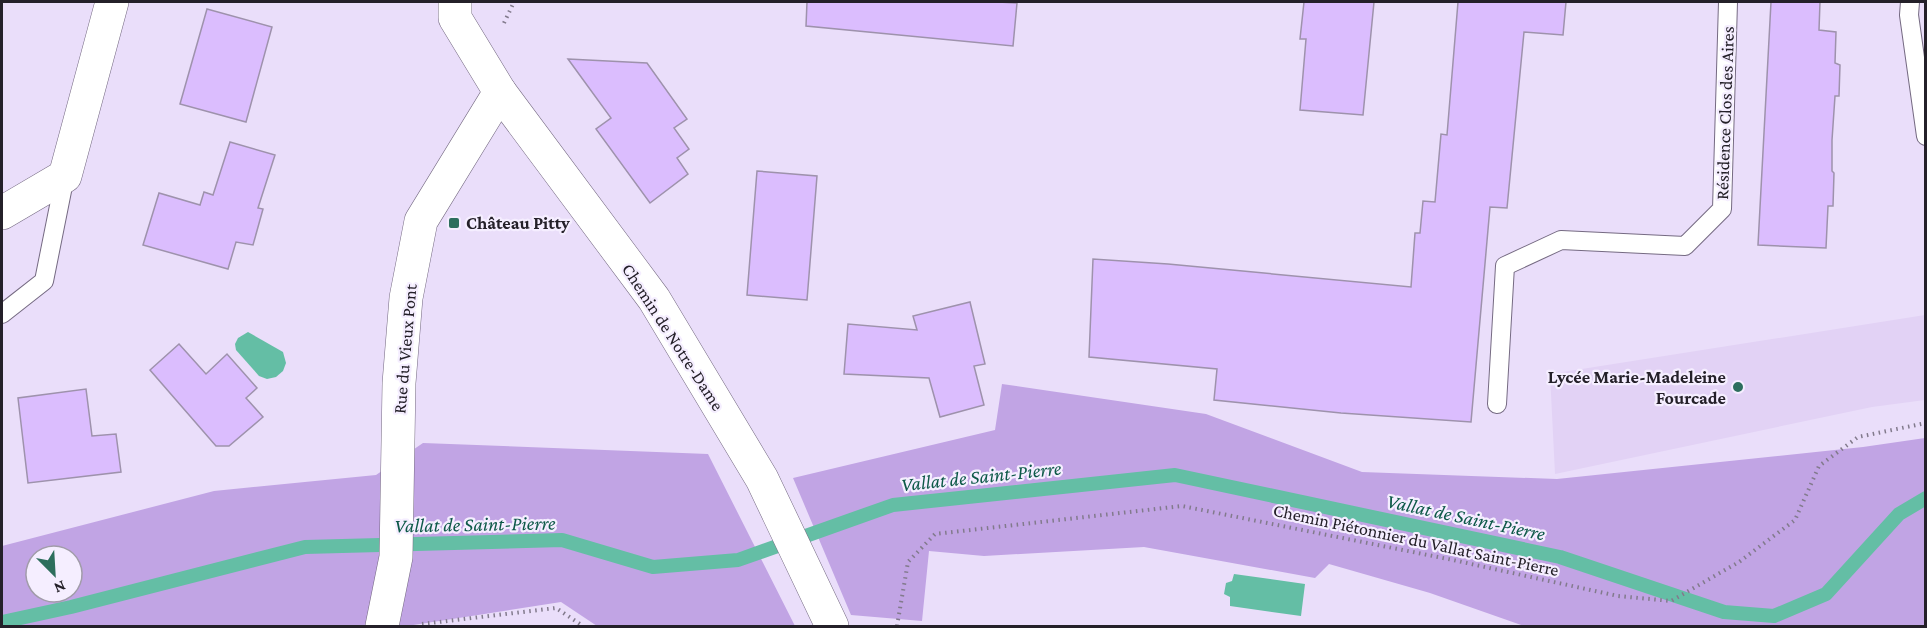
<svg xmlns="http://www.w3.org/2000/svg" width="1927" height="628" viewBox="0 0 1927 628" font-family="'Crimson Pro',serif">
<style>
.built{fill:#e2d2f5}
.forest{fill:#c1a4e4;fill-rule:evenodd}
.water{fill:#64bea5}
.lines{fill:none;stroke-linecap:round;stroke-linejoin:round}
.stream{stroke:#64bea5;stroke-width:14}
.building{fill:#dbbdfe;stroke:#9e92ac;stroke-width:1.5}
.lane-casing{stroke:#756a82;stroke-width:20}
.street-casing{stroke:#756a82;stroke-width:34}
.path{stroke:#827a8c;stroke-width:4;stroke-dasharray:1.5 4.5;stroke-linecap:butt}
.lane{stroke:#fff;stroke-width:18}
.street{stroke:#fff;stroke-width:33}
.poi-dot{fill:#2d6e5d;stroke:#f5eeff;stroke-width:2}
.labels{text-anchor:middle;stroke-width:4.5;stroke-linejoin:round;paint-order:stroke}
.street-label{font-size:18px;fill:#242029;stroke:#f5eeff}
.poi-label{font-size:18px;font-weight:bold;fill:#242029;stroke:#f5eeff;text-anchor:start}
.water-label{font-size:20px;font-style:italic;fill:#0d5948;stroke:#f5eeff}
</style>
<rect width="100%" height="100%" fill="#eadefa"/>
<path class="built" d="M 1925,315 L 1925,400 L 1872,407 L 1555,474 L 1550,374 Z"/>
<g class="forest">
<path d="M 1002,384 L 1206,414 L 1362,472 L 1557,479 L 1863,447 L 1925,438 L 1925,626 L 1524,626 L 1430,593 L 1329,564 L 1315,578 L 1144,547 L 984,556 L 929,551 L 922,621 L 851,615 L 793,478 L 995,430 Z"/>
<path d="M 423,443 L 708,454 L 795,626 L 597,626 L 561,602 L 407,626 L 2,626 L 2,546 L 214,491 L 376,475 ZM 36,556 L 72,556 L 72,592 L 36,592 Z"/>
</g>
<g class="water">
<path d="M 248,332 L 283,352 L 286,363 L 283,371 L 276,377 L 267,379 L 259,376 L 236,350 L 235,344 L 238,338 Z"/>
<path d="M 1234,574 L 1305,584 L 1301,616 L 1230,606 L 1230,597 L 1224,594 L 1226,583 L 1232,581 Z"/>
</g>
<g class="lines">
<path class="stream" d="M 2,622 L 71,607 L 305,547 L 562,540 L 653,567 L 738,560 L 893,505 L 1175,475 L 1560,557 L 1724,612 L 1774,616 L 1826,594 L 1899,514 L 1926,498"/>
</g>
<g class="building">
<path d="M 807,2 L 998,2 L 1017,3 L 1013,46 L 806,26 Z"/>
<path d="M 1304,2 L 1374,2 L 1363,115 L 1300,110 L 1306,39 L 1300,39 Z"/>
<path d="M 1458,2 L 1566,2 L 1563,35 L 1524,32 L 1507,208 L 1490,207 L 1471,422 L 1341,413 L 1214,400 L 1217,369 L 1089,357 L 1093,259 L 1168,264 L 1411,287 L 1415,233 L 1420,233 L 1423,201 L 1435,202 L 1441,134 L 1447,135 Z"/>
<path d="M 1771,2 L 1820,2 L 1819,30 L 1836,32 L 1835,63 L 1840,65 L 1839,96 L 1835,96 L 1832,140 L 1832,171 L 1834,173 L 1833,206 L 1828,206 L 1826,248 L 1758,245 Z"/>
<path d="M 207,9 L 272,27 L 246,122 L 180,104 Z"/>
<path d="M 568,59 L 647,63 L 687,119 L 674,128 L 689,149 L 677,158 L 688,174 L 650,203 L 596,129 L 611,118 Z"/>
<path d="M 230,142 L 275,155 L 258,208 L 263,209 L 253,245 L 236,242 L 228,269 L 143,245 L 159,193 L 200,205 L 204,192 L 213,195 Z"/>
<path d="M 757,171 L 817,176 L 807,300 L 747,295 Z"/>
<path d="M 970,302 L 985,364 L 974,366 L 984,405 L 940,417 L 929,378 L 844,374 L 848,324 L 917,330 L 913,316 Z"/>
<path d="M 179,344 L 206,374 L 227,354 L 257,388 L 246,398 L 263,417 L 229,446 L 216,446 L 150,370 Z"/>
<path d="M 86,389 L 92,436 L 116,434 L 121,472 L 28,483 L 18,398 Z"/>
</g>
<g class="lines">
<g class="lane-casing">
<g id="lane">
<path d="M 1910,2 L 1909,15 L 1926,136"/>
<path d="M 2,314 L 44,281 L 65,176"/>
<path d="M 1497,404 L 1505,266 L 1561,240 L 1685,246 L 1722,209 L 1728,2"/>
</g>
</g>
<g class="street-casing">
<g id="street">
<path d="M 455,2 L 455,18 L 500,92 L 654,299 L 762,479 L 832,626"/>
<path d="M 2,213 L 65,176 L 112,2"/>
<path d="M 382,626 L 396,557 L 399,383 L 406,298 L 421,221 L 500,92"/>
</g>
</g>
<g class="path">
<path d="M 504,23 L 514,2"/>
<path d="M 422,624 L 556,608 L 583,626"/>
<path d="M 897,626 L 908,562 L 935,534 L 1182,506 L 1453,560 L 1618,596 L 1671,601 L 1739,562 L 1795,520 L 1819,466 L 1858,437 L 1926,423"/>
</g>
<use href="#lane" class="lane"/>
<use href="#street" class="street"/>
</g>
<g class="poi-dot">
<rect x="448" y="217" width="12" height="12" rx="3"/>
<circle cx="1738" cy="387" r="6"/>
</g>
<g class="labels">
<g class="street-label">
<text transform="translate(1725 113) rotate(-88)" y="6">Résidence Clos des Aires</text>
<text transform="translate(673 337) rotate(57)" y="6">Chemin de Notre-Dame</text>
<text transform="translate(405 349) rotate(-85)" y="6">Rue du Vieux Pont</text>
<text transform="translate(1416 540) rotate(12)" y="6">Chemin Piétonnier du Vallat Saint-Pierre</text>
</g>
<g class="poi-label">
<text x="466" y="229">Château Pitty</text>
<text x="1726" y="383" text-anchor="end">Lycée Marie-Madeleine<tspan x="1726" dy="21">Fourcade</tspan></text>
</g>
<g class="water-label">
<text transform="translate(981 476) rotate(-6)" y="7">Vallat de Saint-Pierre</text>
<text transform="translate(1466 517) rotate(12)" y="7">Vallat de Saint-Pierre</text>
<text transform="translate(475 524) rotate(-1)" y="7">Vallat de Saint-Pierre</text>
</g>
</g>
<rect width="1927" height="628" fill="none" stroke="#242029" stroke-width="6"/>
<g transform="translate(54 574) rotate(156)"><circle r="28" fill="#f5eeff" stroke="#a19ca9" stroke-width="1.5"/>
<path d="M0-4.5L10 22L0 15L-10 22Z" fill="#2d6e5d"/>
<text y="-9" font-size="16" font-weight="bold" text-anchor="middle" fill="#242029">N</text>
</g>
</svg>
